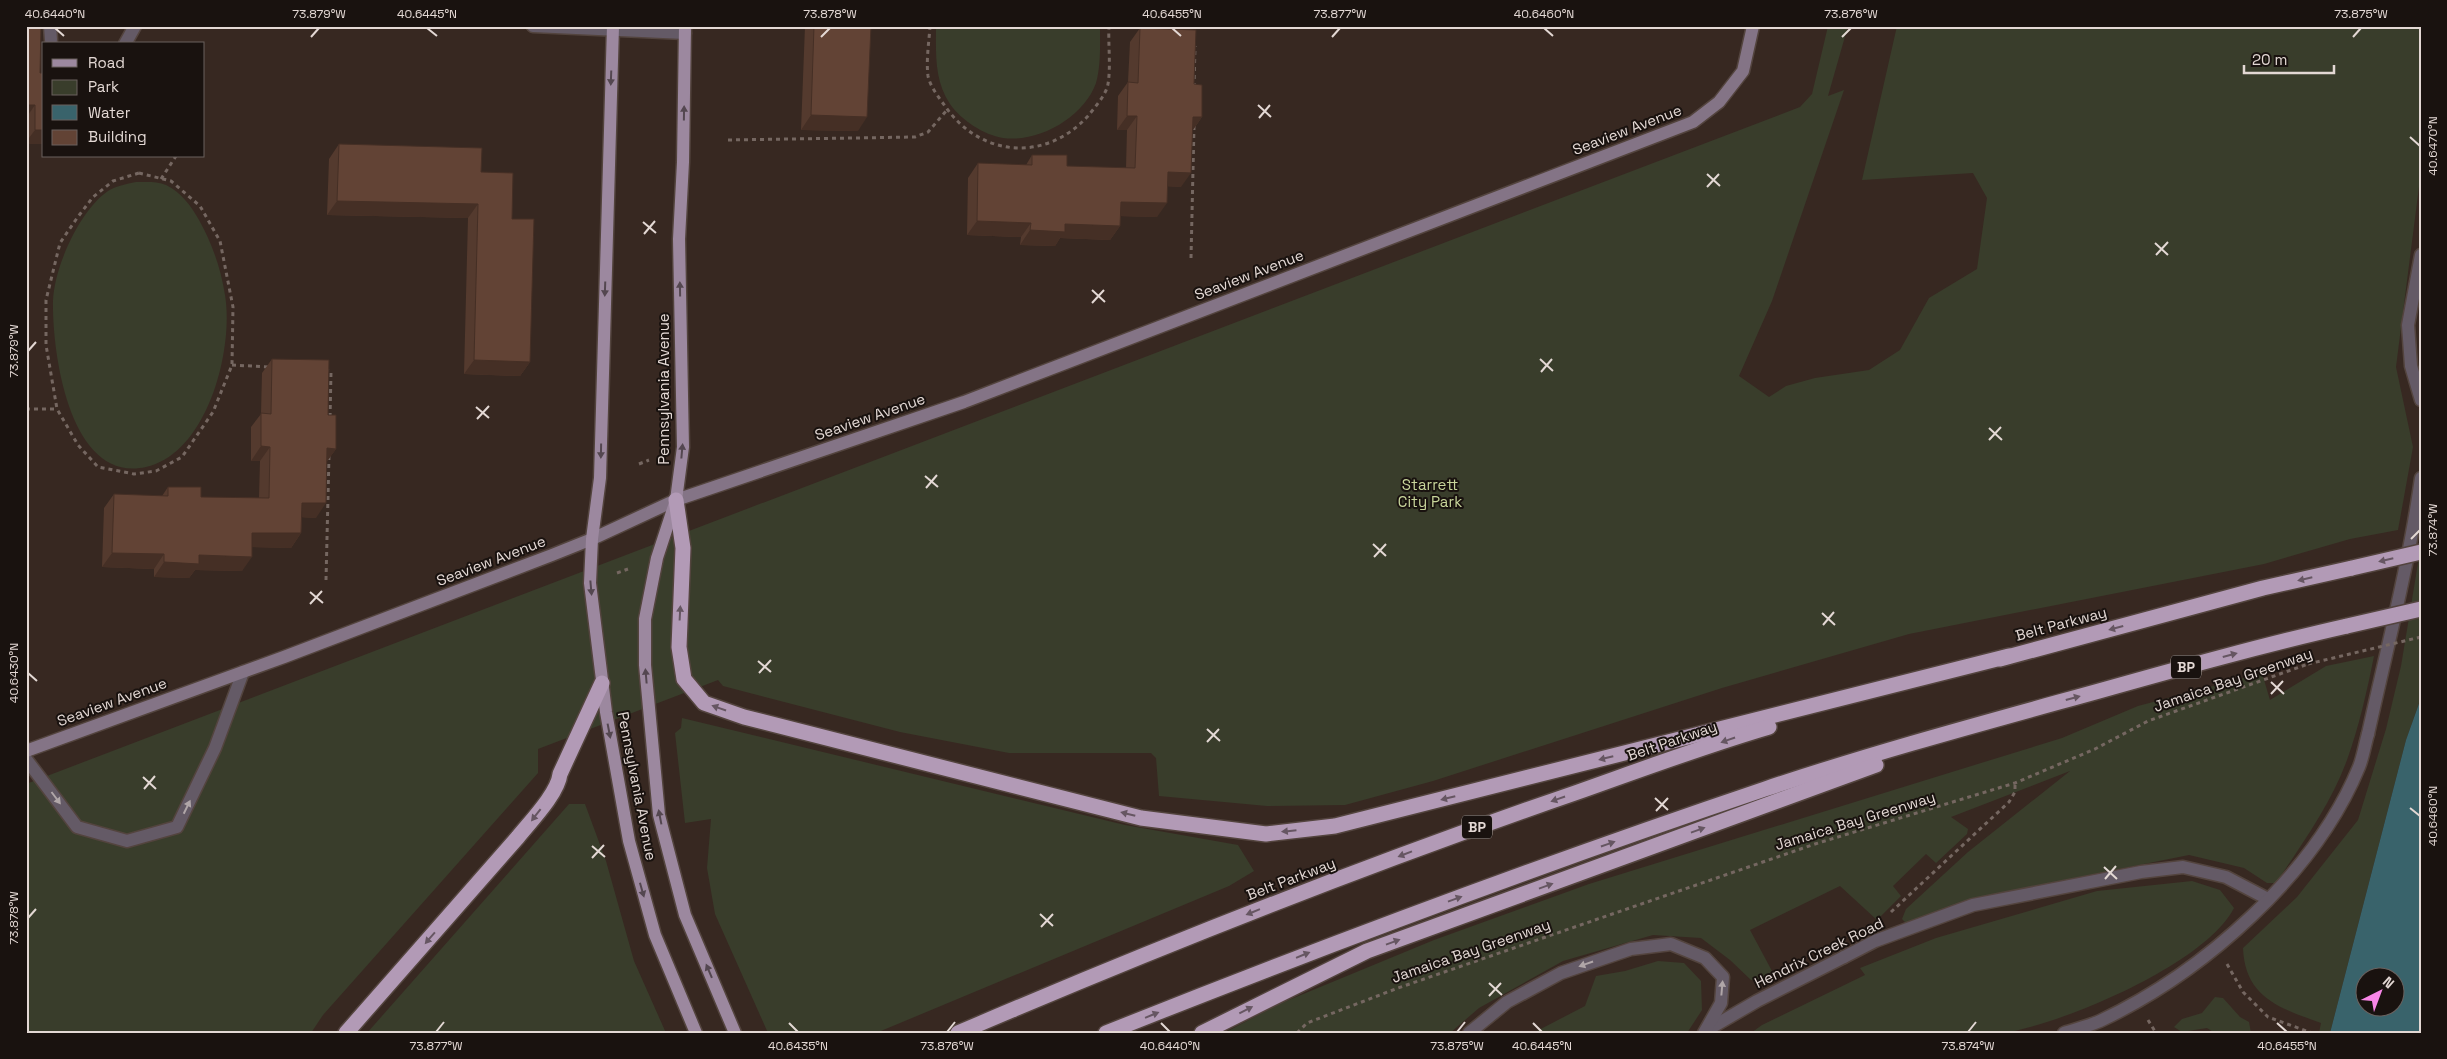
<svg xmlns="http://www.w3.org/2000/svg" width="2447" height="1059" viewBox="0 0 2447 1059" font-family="'Space Grotesk',sans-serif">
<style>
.green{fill:#393d2b}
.water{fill:#39636b;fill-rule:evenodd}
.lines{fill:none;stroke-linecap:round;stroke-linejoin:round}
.lane-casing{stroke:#53443e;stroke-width:15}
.street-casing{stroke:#53443e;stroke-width:15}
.secondary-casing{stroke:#53443e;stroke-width:15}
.primary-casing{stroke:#53443e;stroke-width:15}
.highway-casing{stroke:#53443e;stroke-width:18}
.path{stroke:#756761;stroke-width:3;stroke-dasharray:4 4;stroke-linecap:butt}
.lane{stroke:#645a66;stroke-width:12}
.street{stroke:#645a66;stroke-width:12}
.secondary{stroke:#847486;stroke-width:12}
.primary{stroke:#9c889f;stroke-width:12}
.highway{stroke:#b29ab6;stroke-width:15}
.highway-bridge-casing{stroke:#53443e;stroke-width:18;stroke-linecap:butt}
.path-bridge{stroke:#756761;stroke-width:3;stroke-dasharray:4 4;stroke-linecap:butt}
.highway-bridge{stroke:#b29ab6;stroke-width:15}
.wall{fill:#543a2e}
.shaded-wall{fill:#452f25}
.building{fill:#624335;stroke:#452f25}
.oneway{fill:#544750}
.oneway2{fill:#665662}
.oneway3{fill:#b0a6a8}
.ticks{fill:none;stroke:#e3d8d4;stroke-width:2}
.labels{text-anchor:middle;stroke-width:4;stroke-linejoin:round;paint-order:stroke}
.shield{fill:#19120f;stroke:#a69d99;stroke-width:1}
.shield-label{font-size:14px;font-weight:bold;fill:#e3d8d4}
.street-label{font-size:15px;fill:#e3d8d4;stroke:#19120f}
.park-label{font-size:15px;fill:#c8d59b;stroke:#19120f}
.neatline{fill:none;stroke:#e3d8d4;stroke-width:2}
.ticks-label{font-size:12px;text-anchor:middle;fill:#e3d8d4}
</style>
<rect width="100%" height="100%" fill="#372821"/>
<g class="green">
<path d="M 936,26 L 1100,26 C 1100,45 1101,65 1096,83 C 1084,117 1039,143 1003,138 C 984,135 961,120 950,104 C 934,80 936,53 936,26 Z"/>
<path d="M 1828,26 L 1848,26 L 1828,96 L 1844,90 L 1772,301 L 1739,376 L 1769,397 L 1786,386 L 1815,378 L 1869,370 L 1900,350 L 1929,298 L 1977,269 L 1987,198 L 1973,173 L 1862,180 L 1897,26 L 2421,26 L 2421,171 L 2396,367 L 2413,447 L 2398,530 L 2350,539 L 2264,564 L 1909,634 L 1722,688 L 1433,781 L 1345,805 L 1267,806 L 1159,796 L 1156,758 L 1151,753 L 1009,753 L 900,732 L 723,686 L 718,680 L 538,749 L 538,773 L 323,1015 L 311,1033 L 26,1033 L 26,784 L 1800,107 L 1812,94 Z"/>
<path d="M 136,182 C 146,182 157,181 166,185 C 181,192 191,206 199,220 C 212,243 221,269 225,295 C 234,349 208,453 146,467 C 69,484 52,351 53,301 C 54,267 80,210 108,191 C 116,186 126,184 136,182 Z"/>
<path d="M 2421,545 L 2421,698 L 2406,740 L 2330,1033 L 2319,1033 L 2321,1023 C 2280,1008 2245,998 2243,948 L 2297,897 L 2358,820 L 2386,729 L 2401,666 Z"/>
<path d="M 2374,656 C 2367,691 2359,727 2347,760 C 2331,804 2302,844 2276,883 L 2267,883 L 2244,868 L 2189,855 L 1974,898 L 1908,925 L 1902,919 L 1906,909 L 1968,852 L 2070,771 L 1951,817 L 1968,829 L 1967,834 L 1936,863 L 1926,854 L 1893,886 L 1901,896 L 1877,920 L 1840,886 L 1750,930 L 1772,971 L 1766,982 L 1751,980 L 1730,960 L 1701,938 L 1653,935 L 1563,961 L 1479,1008 L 1450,1033 L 1224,1033 L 1279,1004 L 1434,940 L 1589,884 L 2062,738 L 2138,706 L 2262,673 L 2270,700 L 2326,666 Z"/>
<path d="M 682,718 L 1125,825 L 1238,845 L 1254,871 L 1229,886 L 876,1033 L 768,1033 L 715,914 L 707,868 L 711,819 L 685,823 L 675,733 L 681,728 Z"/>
<path d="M 569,804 L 585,804 L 606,861 L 634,961 L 666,1033 L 367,1033 Z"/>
<path d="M 2192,881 L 2220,890 L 2234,908 C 2206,963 2069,1021 2009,1032 C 1988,1037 1953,1033 1930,1033 C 1870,1033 1810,1033 1751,1033 L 1762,1025 L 1865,975 L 1860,968 L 1936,938 L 2097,891 Z"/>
<path d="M 1658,961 L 1684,963 L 1701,981 L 1702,1010 L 1687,1033 L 1533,1033 L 1585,1006 L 1596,976 L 1625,971 Z"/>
<path d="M 2215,997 L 2223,998 L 2240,1017 L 2249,1022 L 2251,1033 L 2215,1033 L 2207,1028 L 2182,1032 L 2174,1027 L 2182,1019 L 2202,1013 Z"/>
</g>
<path class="water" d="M 2421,698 L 2421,1033 L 2330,1033 L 2406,740 ZM 2364,976 L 2394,976 L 2394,1006 L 2364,1006 Z"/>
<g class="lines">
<g class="lane-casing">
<g id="lane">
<path d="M 50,26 L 51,40"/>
<path d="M 125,44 L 135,26"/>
<path d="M 2421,255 L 2408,325 L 2411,366 L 2421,400"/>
<path d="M 2368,734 C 2387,648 2409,564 2421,478"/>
<path d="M 26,759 L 77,827 L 127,841 L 177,827 L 215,748 L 243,672"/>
<path d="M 1707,1030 L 1757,1001 L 1844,957"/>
<path d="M 1469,1033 L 1507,1002 L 1561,973 L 1631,949 L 1671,944 L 1705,958 L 1723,977 L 1721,1003 L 1704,1033"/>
</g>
</g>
<g class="street-casing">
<g id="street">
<path d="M 533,26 L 685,33"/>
<path d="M 1844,957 L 1875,941 L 1973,905 L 2141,872 L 2183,867 L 2226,877 L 2268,899"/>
<path d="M 2064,1033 C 2076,1029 2089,1026 2100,1021 C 2204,972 2315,874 2359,767 C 2363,757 2365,744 2368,734"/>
</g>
</g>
<g class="secondary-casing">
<path id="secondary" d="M 26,751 L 284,657 L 552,555 L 592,539 L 676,500 L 964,402 L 1693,122 L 1719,102 L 1743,71 L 1753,26"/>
</g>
<g class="primary-casing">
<g id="primary">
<path d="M 613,26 L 600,478 L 592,539 L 590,583 L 606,712 L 629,841 L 655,935 L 696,1033"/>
<path d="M 685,26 L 683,162 L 679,239 L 683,447 L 676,500 L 657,558 L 645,619 L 645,665 L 659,815 L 685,915 L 735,1033"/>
</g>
</g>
<g class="highway-casing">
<g id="highway">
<path d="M 676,500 L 683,548 L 679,647 L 684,679 L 704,703 L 744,717 L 1141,818 L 1266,834 L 1335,826 L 2009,656"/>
<path d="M 2000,659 L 2263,588 L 2352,568"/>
<path d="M 346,1033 L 518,837 C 531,821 558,793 560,774 L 602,683"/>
<path d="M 958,1033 C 1161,946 1366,865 1575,793 C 1640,770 1704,746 1769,727"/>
<path d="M 1106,1033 C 1324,946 1543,864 1765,789 C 1875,752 1987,722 2099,691 C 2181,668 2263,645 2347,626"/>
<path d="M 1202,1033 L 1367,951 L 1876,765"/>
</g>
</g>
<g class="path">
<path d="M 930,26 C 929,42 926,60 928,76 C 930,86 939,98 945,106 C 980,157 1045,163 1088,116 C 1095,107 1106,95 1108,84 C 1111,66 1108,44 1109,26"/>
<path d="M 1194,87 L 1195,46"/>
<path d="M 728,140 L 915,137 L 928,132 L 947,110"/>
<path d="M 139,173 L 171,181 L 200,206 L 220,241 L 233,307 L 232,365 L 213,412 L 182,457 L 156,471 L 134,474 L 98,467 L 78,445 L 57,409 L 46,345 L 46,300 L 60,243 L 77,218 L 93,197 L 113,181 Z"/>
<path d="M 161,179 L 176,156"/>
<path d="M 1191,258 L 1194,126"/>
<path d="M 232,365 L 269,367"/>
<path d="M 325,370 L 331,371 L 330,419"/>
<path d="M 26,409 L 57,409"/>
<path d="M 639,464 L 649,460"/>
<path d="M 617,573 L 628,569"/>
<path d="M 326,580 L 329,455"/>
<path d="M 1891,912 L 2009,802 L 2015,792 L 2015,783"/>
<path d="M 2227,964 L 2243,992 L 2268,1017 L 2312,1033"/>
<path d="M 2148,1020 L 2156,1033"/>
<path d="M 1297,1033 L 1307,1023 L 1398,988 L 1815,844 L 2015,783 L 2095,749 L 2148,721 L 2308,664"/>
</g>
<use href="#lane" class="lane"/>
<use href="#street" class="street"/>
<use href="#secondary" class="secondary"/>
<use href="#primary" class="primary"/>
<use href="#highway" class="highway"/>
<g class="highway-bridge-casing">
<g id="highway-bridge">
<path d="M 2352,568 L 2421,552"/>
<path d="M 2347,626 L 2421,609"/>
</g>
</g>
<path class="path-bridge" d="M 2308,664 L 2421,637"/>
<use href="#highway-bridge" class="highway-bridge"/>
</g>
<g class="wall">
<path d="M 26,26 L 40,73 L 44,144 L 26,144 Z"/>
<path d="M 805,26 L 871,26 L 858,131 L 801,130 Z"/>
<path d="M 1140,28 L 1194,84 L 1202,117 L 1193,130 L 1181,187 L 1167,186 L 1157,217 L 1120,216 L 1120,226 L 1110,240 L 1060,238 L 1055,246 L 1020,245 L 1021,237 L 967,235 L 968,178 L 978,163 L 1026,165 L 1032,155 L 1067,166 L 1126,168 L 1127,130 L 1117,130 L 1118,96 L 1128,82 L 1130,42 Z"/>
<path d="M 339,144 L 481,172 L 512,219 L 530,362 L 520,376 L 464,374 L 468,218 L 327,215 L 329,159 Z"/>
<path d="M 272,359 L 328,415 L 336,449 L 327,461 L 316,518 L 302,517 L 301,533 L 291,548 L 252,547 L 242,571 L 195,570 L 189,578 L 154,577 L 154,569 L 102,567 L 104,508 L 114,494 L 162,496 L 168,487 L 201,497 L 259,498 L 260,461 L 251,461 L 251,427 L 261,414 L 262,373 Z"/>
</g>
<g class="shaded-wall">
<path d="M 26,105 L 35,105 L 26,118 Z"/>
<path d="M 811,115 L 867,117 L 858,131 L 801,130 Z"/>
<path d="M 1127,116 L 1137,116 L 1127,130 L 1117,130 Z"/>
<path d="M 1193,117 L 1202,117 L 1192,131 Z"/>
<path d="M 35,130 L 44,130 L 44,144 L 26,144 L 26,142 Z"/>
<path d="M 1168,172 L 1191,173 L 1181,187 L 1158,186 Z"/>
<path d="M 337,201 L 478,204 L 468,218 L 327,215 Z"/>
<path d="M 1121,202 L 1167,203 L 1157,217 L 1111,216 Z"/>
<path d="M 977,221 L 1031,223 L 1021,237 L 967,235 Z"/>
<path d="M 1065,224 L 1120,226 L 1110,240 L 1060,238 L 1055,246 L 1020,245 L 1030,230 Z"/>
<path d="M 474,360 L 530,362 L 520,376 L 464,374 Z"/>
<path d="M 261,446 L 270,447 L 260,461 L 251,461 Z"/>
<path d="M 327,448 L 336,449 L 326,463 Z"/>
<path d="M 302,503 L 326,503 L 316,518 L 292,517 Z"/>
<path d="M 252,533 L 301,533 L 291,548 L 243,547 Z"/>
<path d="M 112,553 L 164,554 L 154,569 L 102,567 Z"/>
<path d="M 199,555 L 252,557 L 242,571 L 195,570 L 189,578 L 154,577 L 164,562 Z"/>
</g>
<g class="building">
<path d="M 26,26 L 41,26 L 40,73 L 44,73 L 44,130 L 35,130 L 35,105 L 26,105 Z"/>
<path d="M 814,26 L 871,26 L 867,117 L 811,115 Z"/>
<path d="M 1140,28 L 1196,30 L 1194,84 L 1202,85 L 1202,117 L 1193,117 L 1191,173 L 1168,172 L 1167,203 L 1121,202 L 1120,226 L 1065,224 L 1065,232 L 1030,230 L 1031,223 L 977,221 L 978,163 L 1032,165 L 1032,155 L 1067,155 L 1067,166 L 1135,168 L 1137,116 L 1127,116 L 1128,82 L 1138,83 Z"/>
<path d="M 339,144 L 482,148 L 481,172 L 513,173 L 512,219 L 534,219 L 530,362 L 474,360 L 478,204 L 337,201 Z"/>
<path d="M 272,359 L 329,360 L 328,415 L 336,415 L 336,449 L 327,448 L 326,503 L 302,503 L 301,533 L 252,533 L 252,557 L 199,555 L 199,564 L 164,562 L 164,554 L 112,553 L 114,494 L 168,496 L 168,487 L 201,487 L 201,497 L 269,498 L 270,447 L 261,446 L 261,413 L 271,414 Z"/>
</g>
<defs><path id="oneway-solid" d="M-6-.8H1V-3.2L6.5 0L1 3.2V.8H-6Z" transform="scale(1.25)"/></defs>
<g class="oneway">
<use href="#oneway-solid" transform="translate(611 78) rotate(92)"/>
<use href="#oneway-solid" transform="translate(684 113) rotate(-89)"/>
<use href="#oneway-solid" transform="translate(605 289) rotate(92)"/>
<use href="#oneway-solid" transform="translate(680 289) rotate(-91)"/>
<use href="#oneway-solid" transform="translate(601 451) rotate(91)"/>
<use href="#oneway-solid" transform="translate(682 451) rotate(-85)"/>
<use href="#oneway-solid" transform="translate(591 588) rotate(85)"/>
<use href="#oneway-solid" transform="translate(646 676) rotate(-95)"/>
<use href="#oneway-solid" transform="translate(609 731) rotate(79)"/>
<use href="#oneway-solid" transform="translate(660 817) rotate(-101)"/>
<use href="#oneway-solid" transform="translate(642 890) rotate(74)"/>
<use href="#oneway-solid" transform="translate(709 971) rotate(-113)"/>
</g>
<g class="oneway2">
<use href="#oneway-solid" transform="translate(2386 560) rotate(167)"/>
<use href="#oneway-solid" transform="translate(2305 579) rotate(167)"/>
<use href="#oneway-solid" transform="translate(680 613) rotate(-87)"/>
<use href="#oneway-solid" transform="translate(2116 628) rotate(165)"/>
<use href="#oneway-solid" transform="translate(2230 655) rotate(-15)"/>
<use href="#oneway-solid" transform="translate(2073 698) rotate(-15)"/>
<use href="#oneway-solid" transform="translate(719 708) rotate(-161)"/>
<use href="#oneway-solid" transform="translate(1728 740) rotate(161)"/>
<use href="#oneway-solid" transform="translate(1606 758) rotate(166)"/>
<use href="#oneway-solid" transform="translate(1448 798) rotate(166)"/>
<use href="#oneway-solid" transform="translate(1558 799) rotate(161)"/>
<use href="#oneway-solid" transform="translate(1128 814) rotate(-166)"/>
<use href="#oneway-solid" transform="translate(536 815) rotate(128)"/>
<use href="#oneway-solid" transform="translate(1698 830) rotate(-20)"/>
<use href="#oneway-solid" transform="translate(1289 831) rotate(174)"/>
<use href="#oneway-solid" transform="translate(1608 844) rotate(-19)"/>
<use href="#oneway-solid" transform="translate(1405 854) rotate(159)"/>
<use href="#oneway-solid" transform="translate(1546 886) rotate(-20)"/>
<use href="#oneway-solid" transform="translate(1455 899) rotate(-20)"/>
<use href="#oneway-solid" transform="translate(1253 912) rotate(158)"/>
<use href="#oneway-solid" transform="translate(430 938) rotate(131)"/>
<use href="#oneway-solid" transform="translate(1393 942) rotate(-20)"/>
<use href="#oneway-solid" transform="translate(1303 955) rotate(-22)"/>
<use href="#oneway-solid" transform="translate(1246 1010) rotate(-27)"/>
<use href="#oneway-solid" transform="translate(1152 1015) rotate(-22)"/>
</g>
<g class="oneway3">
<use href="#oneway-solid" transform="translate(56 798) rotate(53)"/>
<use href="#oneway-solid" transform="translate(187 807) rotate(-64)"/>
<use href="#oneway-solid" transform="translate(1586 964) rotate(161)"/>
<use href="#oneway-solid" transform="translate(1722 988) rotate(-85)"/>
</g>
<path class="ticks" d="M 55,28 L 64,36M 427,28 L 437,36M 1172,28 L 1181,36M 1544,28 L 1553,36M 311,37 L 319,28M 821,37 L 830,28M 1332,37 L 1340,28M 1842,37 L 1851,28M 2353,37 L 2361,28M 1258,105 L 1271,117M 1259,118 L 1270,105M 2410,137 L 2420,146M 1707,174 L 1720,186M 1707,187 L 1719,174M 643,222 L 656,233M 644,234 L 655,221M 2155,243 L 2168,255M 2156,255 L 2168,242M 1092,290 L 1105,302M 1092,303 L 1104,290M 28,351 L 36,342M 1540,359 L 1553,371M 1541,372 L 1552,359M 476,407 L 489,418M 477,419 L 489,406M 1989,428 L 2002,440M 1989,440 L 2001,427M 925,476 L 938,487M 926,488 L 937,475M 2411,539 L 2420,530M 1373,544 L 1386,556M 1374,557 L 1386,544M 310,592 L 323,603M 310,604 L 322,591M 1822,613 L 1835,625M 1823,625 L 1834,612M 758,661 L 771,672M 28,673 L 37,681M 759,673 L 771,660M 2271,682 L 2284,694M 2271,694 L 2283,681M 1207,729 L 1220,741M 1207,742 L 1219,729M 143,777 L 156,789M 144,789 L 155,776M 1655,798 L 1668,810M 2410,808 L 2420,816M 1656,811 L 1668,798M 592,846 L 605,857M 592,858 L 604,845M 2104,867 L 2117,879M 2105,879 L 2116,866M 1040,914 L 1053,926M 28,918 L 36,909M 1041,927 L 1053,914M 1489,983 L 1502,995M 1489,996 L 1501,983M 789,1023 L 798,1032M 1161,1023 L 1170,1032M 1533,1023 L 1542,1032M 2277,1023 L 2287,1032M 436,1032 L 444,1022M 947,1032 L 955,1022M 1457,1032 L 1465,1022M 1968,1032 L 1976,1022"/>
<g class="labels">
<g class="shield">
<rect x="2171" y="655.5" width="30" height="23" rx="4"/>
<rect x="1462" y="815.5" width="30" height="23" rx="4"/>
</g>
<g class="shield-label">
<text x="2186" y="672">BP</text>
<text x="1477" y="832">BP</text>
</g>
<g class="street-label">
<text transform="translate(1627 130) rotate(-21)" y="5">Seaview Avenue</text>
<text transform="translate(1249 275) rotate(-21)" y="5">Seaview Avenue</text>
<text transform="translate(664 389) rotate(-90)" y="5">Pennsylvania Avenue</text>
<text transform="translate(870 417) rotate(-19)" y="5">Seaview Avenue</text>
<text transform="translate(491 561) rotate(-21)" y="5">Seaview Avenue</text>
<text transform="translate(2061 624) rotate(-15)" y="5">Belt Parkway</text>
<text transform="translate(2233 680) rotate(-19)" y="5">Jamaica Bay Greenway</text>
<text transform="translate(112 702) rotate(-20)" y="5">Seaview Avenue</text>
<text transform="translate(1672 741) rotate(-19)" y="5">Belt Parkway</text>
<text transform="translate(637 786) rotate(79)" y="5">Pennsylvania Avenue</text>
<text transform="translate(1855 821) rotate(-17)" y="5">Jamaica Bay Greenway</text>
<text transform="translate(1291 879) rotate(-21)" y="5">Belt Parkway</text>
<text transform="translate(1471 951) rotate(-19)" y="5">Jamaica Bay Greenway</text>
<text transform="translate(1819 953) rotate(-26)" y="5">Hendrix Creek Road</text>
</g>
<g class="park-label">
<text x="1430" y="490">Starrett<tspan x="1430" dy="17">City Park</tspan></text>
</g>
</g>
<rect width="2447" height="1059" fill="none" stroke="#19120f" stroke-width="55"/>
<rect x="42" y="42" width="162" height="115" fill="#19120f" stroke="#6a615e"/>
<rect x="52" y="59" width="25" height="8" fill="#9c889f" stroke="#6a615e"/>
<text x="88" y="68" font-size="15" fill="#e3d8d4">Road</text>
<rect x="52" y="80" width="25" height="15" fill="#393d2b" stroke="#6a615e"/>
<text x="88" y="92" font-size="15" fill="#e3d8d4">Park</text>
<rect x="52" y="105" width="25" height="15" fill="#39636b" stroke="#6a615e"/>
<text x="88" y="118" font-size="15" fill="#e3d8d4">Water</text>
<rect x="52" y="130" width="25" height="15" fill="#624335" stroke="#6a615e"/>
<text x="88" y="142" font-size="15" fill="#e3d8d4">Building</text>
<g transform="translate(2380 992) rotate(42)"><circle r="24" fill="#19120f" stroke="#6a615e"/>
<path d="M0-4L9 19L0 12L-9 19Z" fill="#f987e8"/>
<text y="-8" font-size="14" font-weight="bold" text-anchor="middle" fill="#e3d8d4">N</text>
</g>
<path d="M2244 65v8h90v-8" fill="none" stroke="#e3d8d4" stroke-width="2.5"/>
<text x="2252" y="65" font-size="15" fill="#e3d8d4" stroke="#19120f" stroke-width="4" paint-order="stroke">20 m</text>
<rect x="28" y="28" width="2392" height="1004" class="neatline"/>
<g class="ticks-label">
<text x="55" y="18">40.6440°N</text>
<text x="319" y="18">73.879°W</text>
<text x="427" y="18">40.6445°N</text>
<text x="830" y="18">73.878°W</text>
<text x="1172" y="18">40.6455°N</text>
<text x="1340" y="18">73.877°W</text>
<text x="1544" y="18">40.6460°N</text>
<text x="1851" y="18">73.876°W</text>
<text x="2361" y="18">73.875°W</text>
<text transform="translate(2433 146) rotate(-90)" y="4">40.6470°N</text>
<text transform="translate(14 351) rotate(-90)" y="4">73.879°W</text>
<text transform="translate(2433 530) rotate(-90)" y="4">73.874°W</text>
<text transform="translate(14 673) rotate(-90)" y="4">40.6430°N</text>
<text transform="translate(2433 816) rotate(-90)" y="4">40.6460°N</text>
<text transform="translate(14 918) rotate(-90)" y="4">73.878°W</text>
<text x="436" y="1050">73.877°W</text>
<text x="798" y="1050">40.6435°N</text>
<text x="947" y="1050">73.876°W</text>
<text x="1170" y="1050">40.6440°N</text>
<text x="1457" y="1050">73.875°W</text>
<text x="1542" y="1050">40.6445°N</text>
<text x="1968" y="1050">73.874°W</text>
<text x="2287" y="1050">40.6455°N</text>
</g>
</svg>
